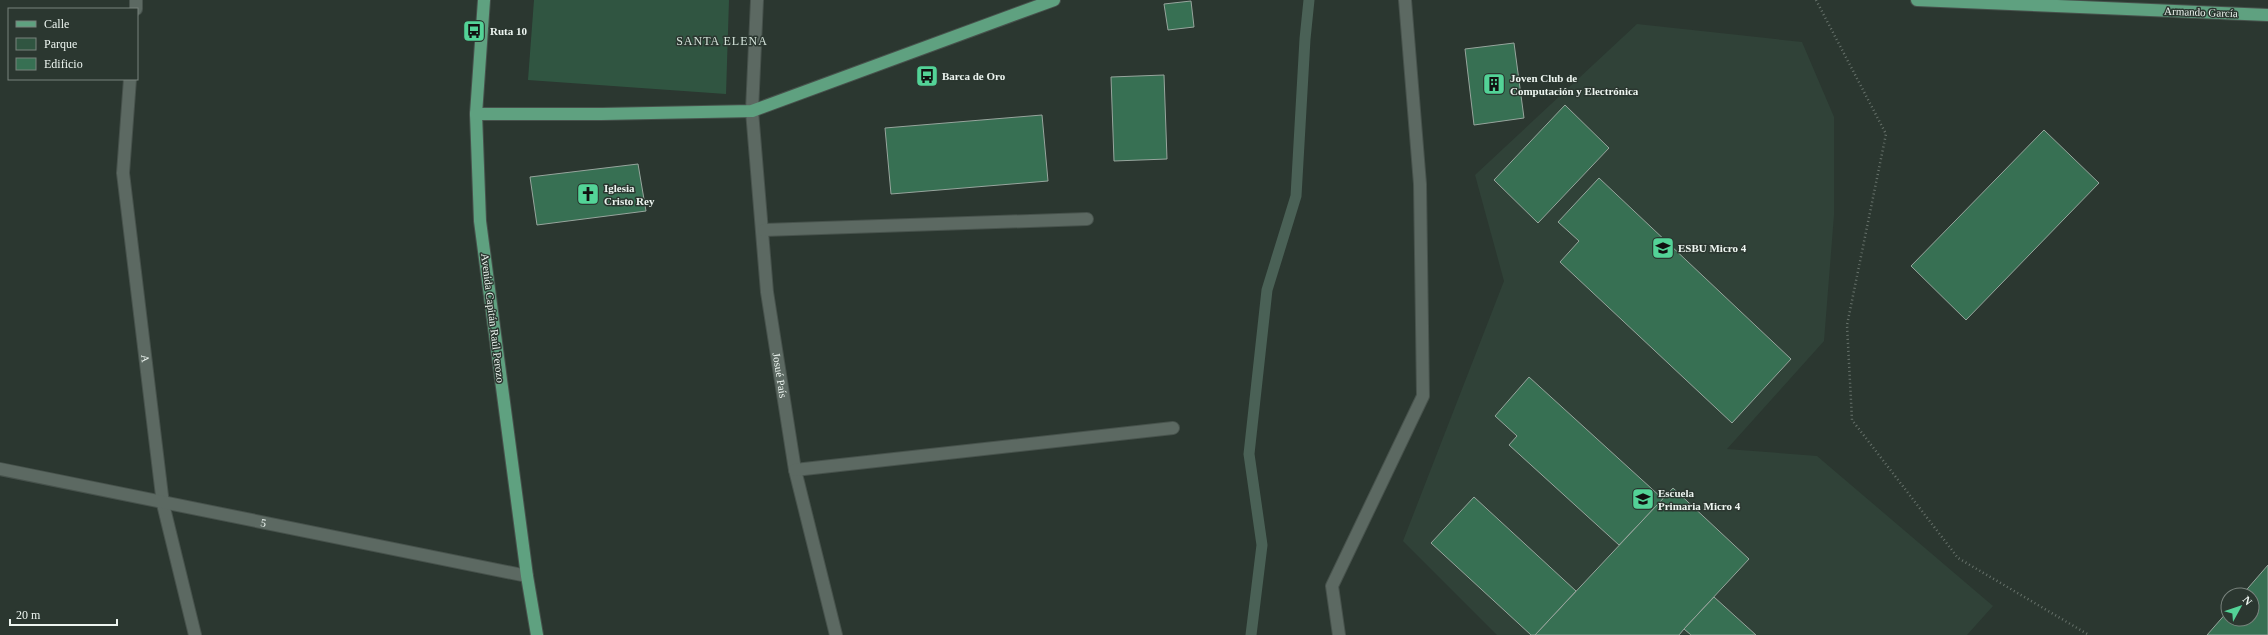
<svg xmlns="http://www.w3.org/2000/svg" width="2268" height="635" viewBox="0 0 2268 635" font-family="Georgia,serif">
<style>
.built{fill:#304238}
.green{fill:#305541}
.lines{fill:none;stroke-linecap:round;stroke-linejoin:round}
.stream{stroke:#4a6156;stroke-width:11}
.building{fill:#377053;stroke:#97a59d}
.minor-casing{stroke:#47524c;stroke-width:14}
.major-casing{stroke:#47524c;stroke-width:14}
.path{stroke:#67726b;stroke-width:2.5;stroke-dasharray:1 3;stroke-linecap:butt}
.minor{stroke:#5c6962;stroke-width:12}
.major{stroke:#5fa180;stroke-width:12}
.labels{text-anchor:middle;stroke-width:3;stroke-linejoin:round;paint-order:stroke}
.street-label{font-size:11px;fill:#edf5f0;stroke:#2b3730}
.poi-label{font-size:11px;font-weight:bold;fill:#edf5f0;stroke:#2b3730;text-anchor:start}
.neighbourhood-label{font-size:12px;letter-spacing:1px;fill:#d5e4db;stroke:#2b3730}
</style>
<rect width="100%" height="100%" fill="#2b3730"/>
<path class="built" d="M 1637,24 L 1802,42 L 1834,117 L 1834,215 L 1824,341 L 1727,449 L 1817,456 L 1993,606 L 1967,635 L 1497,635 L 1403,541 L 1504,281 L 1475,175 Z"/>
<path class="green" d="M 534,0 L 729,0 L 726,94 L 528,80 Z"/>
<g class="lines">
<path class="stream" d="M 1251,635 L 1262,545 L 1249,454 L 1267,290 L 1296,196 L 1305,39 L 1309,0"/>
</g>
<g class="building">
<path d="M 1191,1 L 1194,27 L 1168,30 L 1164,4 Z"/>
<path d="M 1514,43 L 1524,118 L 1474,125 L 1465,49 Z"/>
<path d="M 1164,75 L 1167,159 L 1114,161 L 1111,77 Z"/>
<path d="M 1565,105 L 1609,148 L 1538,223 L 1494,180 Z"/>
<path d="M 1042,115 L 1048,181 L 891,194 L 885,128 Z"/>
<path d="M 2044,130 L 2099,183 L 1966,320 L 1911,266 Z"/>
<path d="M 638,164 L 646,211 L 537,225 L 530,177 Z"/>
<path d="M 1599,178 L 1791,359 L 1732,423 L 1560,262 L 1579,241 L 1558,222 Z"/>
<path d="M 1529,377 L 1663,499 L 1619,545 L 1509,445 L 1517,436 L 1495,416 Z"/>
<path d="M 1673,488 L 1749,559 L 1684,629 L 1679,635 L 1535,635 Z"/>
<path d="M 1474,497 L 1576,591 L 1535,635 L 1531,635 L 1431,543 Z"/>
<path d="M 2268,565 L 2268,635 L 2207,635 L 2228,611 L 2228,619 L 2252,619 L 2252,595 L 2242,595 Z"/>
<path d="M 1714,597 L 1756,635 L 1691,635 L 1684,629 Z"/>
</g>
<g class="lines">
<g class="minor-casing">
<g id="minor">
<path id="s1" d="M 757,0 L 752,111 L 767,292 L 795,470 L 836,635"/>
<path d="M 136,9 L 136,0"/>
<path id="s2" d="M 130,79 L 123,173 L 163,504 L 195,635"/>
<path d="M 764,230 L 1087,219"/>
<path id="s3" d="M 0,469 L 527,576"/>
<path d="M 795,470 L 1173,428"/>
<path d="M 1339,635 L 1332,586 L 1423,396 L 1420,184 L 1405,0"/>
</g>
</g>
<g class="major-casing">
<g id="major">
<path d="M 484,0 L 476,114 L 480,221 L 527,576 L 537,635"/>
<path d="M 1917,0 L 2268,15"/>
<path d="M 476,114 L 602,114 L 752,111 L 1054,0"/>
</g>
</g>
<path class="path" d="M 1816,0 L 1886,134 L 1847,325 L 1852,420 L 1958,558 L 2089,635"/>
<use href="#minor" class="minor"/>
<use href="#major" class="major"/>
</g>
<defs>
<g id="bus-square" transform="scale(1.15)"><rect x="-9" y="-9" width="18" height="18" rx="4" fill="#53d397" stroke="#2b3730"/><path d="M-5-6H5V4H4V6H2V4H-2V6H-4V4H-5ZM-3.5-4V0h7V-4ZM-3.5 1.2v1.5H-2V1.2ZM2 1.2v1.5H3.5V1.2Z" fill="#111"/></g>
<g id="building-square" transform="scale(1.15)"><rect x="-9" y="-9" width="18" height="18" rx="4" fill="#53d397" stroke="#2b3730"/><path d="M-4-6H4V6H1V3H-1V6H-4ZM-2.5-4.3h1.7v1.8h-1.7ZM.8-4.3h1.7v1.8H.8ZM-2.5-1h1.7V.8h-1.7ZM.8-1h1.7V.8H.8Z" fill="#111"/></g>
<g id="church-square" transform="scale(1.15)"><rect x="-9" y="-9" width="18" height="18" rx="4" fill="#53d397" stroke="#2b3730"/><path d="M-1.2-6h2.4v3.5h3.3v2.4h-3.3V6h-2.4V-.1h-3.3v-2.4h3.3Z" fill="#111"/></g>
<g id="school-square" transform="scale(1.15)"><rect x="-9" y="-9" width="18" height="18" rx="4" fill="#53d397" stroke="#2b3730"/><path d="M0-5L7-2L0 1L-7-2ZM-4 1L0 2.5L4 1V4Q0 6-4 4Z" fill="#111"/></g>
</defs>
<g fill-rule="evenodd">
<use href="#bus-square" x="474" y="31"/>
<use href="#bus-square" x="927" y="76"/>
<use href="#building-square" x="1494" y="84"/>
<use href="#church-square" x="588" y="194"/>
<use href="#school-square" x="1663" y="248"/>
<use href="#school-square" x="1643" y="499"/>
</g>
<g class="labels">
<g class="street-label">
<text transform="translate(2201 12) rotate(2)" y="4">Armando García</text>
<text transform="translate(493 318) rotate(83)" y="4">Avenida Capitán Raúl Perozo</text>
<text dy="4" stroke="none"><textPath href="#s2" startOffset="281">A</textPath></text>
<text dy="4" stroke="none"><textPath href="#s1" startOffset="377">Josué País</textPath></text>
<text dy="4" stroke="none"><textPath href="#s3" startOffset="269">5</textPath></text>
</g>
<g class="poi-label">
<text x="490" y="35">Ruta 10</text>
<text x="942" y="80">Barca de Oro</text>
<text x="1510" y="82">Joven Club de<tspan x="1510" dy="13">Computación y Electrónica</tspan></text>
<text x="604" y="192">Iglesia<tspan x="604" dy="13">Cristo Rey</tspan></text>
<text x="1678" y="252">ESBU Micro 4</text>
<text x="1658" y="497">Escuela<tspan x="1658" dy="13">Primaria Micro 4</tspan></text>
</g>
<g class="neighbourhood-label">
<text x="722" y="45">SANTA ELENA</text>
</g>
</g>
<rect x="8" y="8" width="130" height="72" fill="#2b3730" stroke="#79837d"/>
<rect x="16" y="21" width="20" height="6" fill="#5fa180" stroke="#79837d"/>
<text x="44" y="28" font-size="12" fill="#edf5f0">Calle</text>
<rect x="16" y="38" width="20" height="12" fill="#305541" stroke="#79837d"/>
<text x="44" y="48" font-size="12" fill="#edf5f0">Parque</text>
<rect x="16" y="58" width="20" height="12" fill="#377053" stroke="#79837d"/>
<text x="44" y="68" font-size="12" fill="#edf5f0">Edificio</text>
<g transform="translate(2240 607) rotate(50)"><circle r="19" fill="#2b3730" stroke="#79837d"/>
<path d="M0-3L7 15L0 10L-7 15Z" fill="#53d397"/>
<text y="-6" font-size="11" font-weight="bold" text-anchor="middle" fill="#edf5f0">N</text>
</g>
<path d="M10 619v6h107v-6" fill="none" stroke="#edf5f0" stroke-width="2"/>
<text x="16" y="619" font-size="12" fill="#edf5f0" stroke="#2b3730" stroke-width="3" paint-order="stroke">20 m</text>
</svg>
